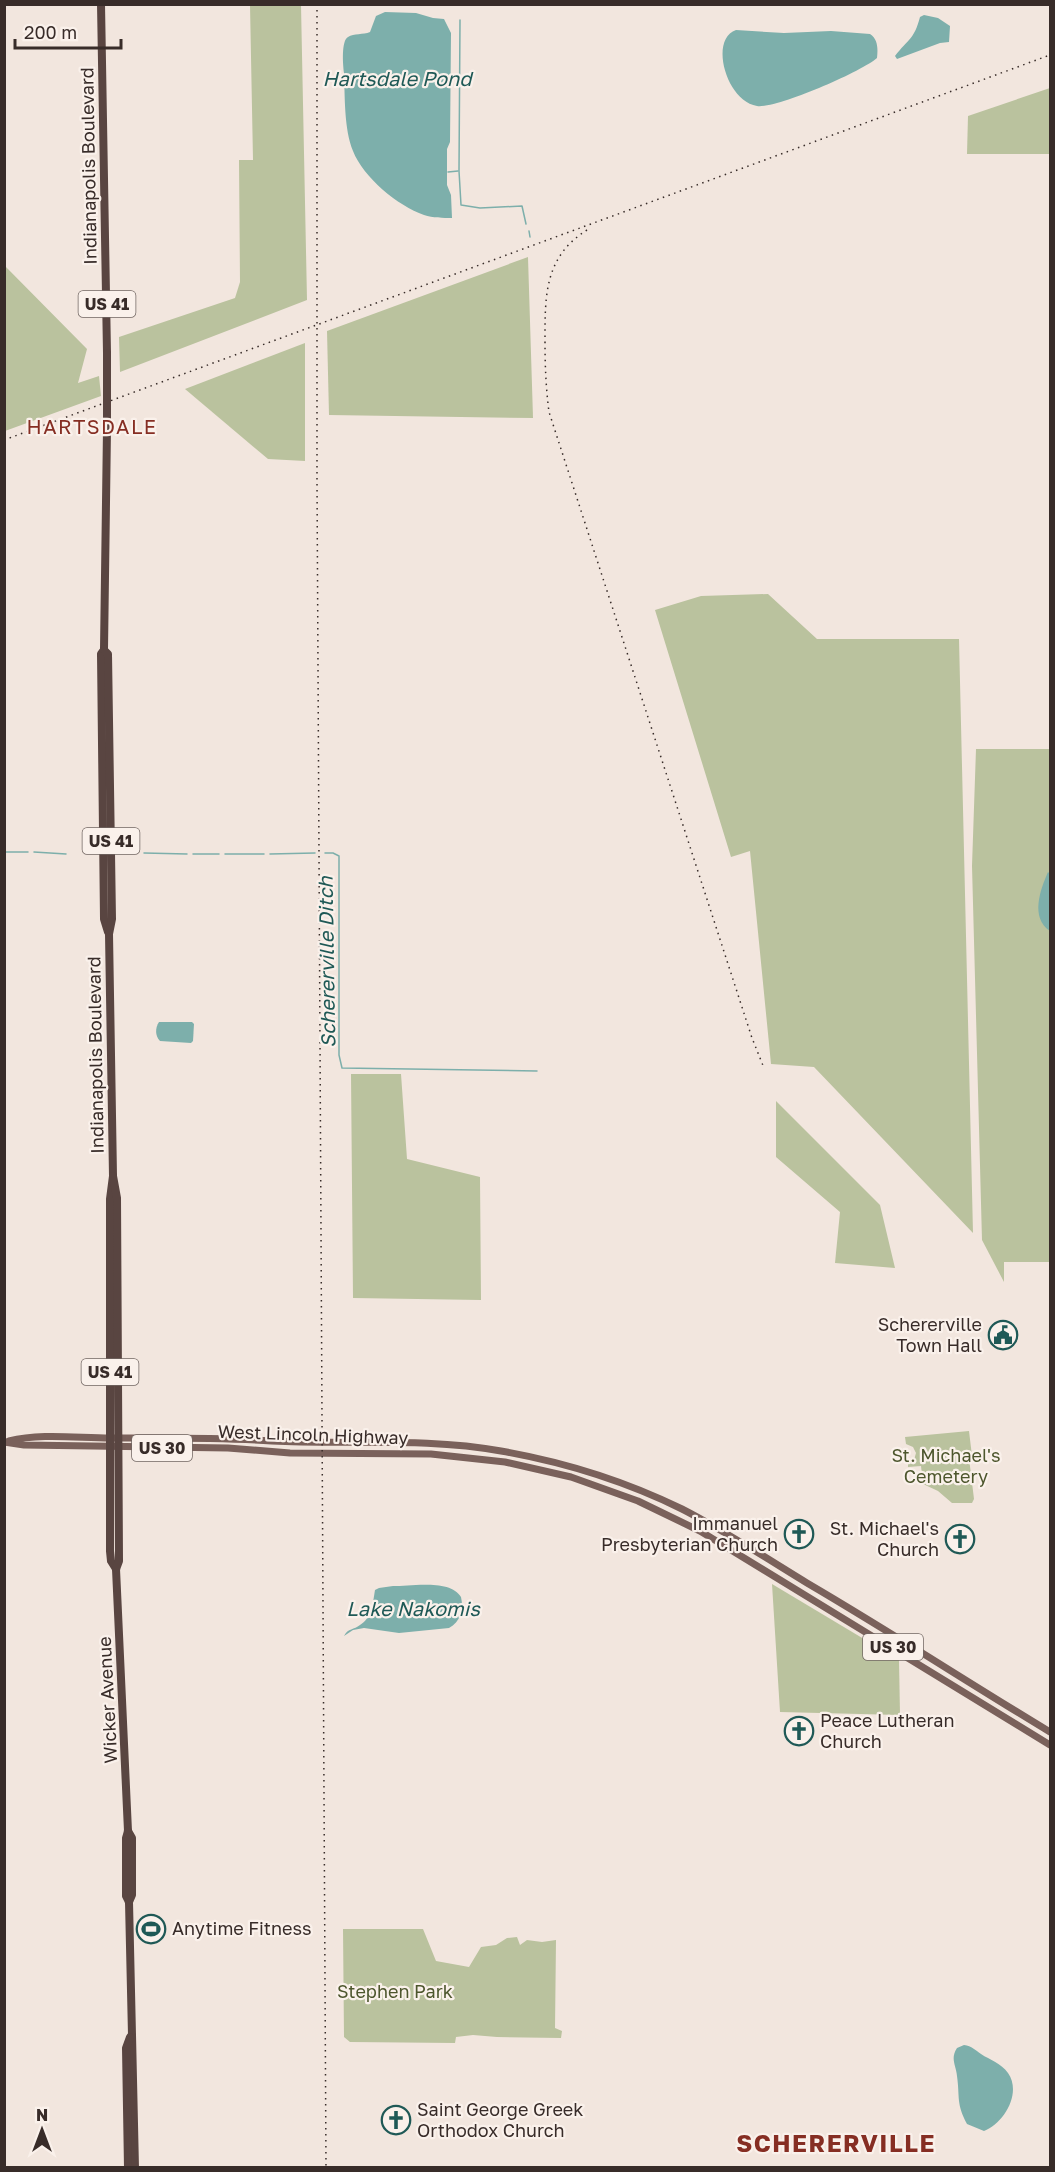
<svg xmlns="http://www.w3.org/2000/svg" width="1055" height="2172" viewBox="0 0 1055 2172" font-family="'Golos Text',sans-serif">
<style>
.green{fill:#bac29e}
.water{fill:#7dafab}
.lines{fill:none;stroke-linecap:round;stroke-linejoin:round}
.stream{stroke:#7dafab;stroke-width:1.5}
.major{stroke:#7a615b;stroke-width:7}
.highway{stroke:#594541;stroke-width:8}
.rail{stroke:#382c29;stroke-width:1.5;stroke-dasharray:1.5 4.5;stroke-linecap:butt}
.highway-bridge{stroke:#594541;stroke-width:8}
.labels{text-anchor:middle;stroke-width:4.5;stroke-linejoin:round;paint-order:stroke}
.shield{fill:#faf1eb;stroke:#726763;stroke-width:1.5}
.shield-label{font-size:16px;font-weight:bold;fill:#382c29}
.street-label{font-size:18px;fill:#382c29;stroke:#faf1eb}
.poi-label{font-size:18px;fill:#382c29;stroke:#faf1eb;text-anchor:end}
.park-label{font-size:18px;fill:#4d562d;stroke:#faf1eb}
.water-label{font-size:20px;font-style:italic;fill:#1f5956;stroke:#faf1eb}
.neighbourhood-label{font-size:20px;letter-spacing:1.5px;fill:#862e23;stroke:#faf1eb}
.district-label{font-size:24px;font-weight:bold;letter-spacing:1.5px;fill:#862e23;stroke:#faf1eb}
</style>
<rect width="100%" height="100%" fill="#f2e6de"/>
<g class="green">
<path d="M 250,5 L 301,5 L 307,300 L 120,372 L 119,337 L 235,298 L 240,282 L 239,160 L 253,160 Z"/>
<path d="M 1050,88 L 1050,154 L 967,154 L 968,116 Z"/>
<path d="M 528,257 L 533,418 L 329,415 L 327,331 Z"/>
<path d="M 5,266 L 87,349 L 78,383 L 99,376 L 101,396 L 5,431 Z"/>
<path d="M 305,343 L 305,461 L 268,459 L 185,389 Z"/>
<path d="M 768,594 L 817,639 L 959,639 L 973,1233 L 814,1067 L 771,1064 L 750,851 L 731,857 L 655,610 L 701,596 Z"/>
<path d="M 976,749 L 1050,749 L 1050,1262 L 1004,1262 L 1004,1282 L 982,1240 L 972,866 Z"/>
<path d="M 351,1074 L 401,1074 L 407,1159 L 480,1177 L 481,1300 L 353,1298 Z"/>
<path d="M 776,1101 L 880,1205 L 895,1268 L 835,1263 L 840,1212 L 776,1157 Z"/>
<path d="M 969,1431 L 972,1456 L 969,1458 L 974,1499 L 972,1503 L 952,1503 L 938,1491 L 923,1484 L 921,1466 L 908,1467 L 908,1464 L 914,1460 L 916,1453 L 913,1447 L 906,1444 L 905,1437 Z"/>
<path d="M 772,1584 L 899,1660 L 900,1715 L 780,1712 Z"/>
<path d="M 343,1929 L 423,1929 L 436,1961 L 469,1967 L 481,1947 L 496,1945 L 507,1938 L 517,1937 L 520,1945 L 527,1940 L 542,1942 L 556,1940 L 555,2028 L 562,2031 L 561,2038 L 497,2037 L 473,2035 L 456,2037 L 455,2043 L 350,2042 L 344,2037 Z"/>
</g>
<g class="water">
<path d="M 385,12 L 416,13 L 433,18 L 444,19 L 451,33 L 450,142 L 447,149 L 447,185 L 451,195 L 452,218 C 443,218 433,218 424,215 C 398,206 363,177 353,151 C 344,129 345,97 344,73 C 343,65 341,41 348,37 C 354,33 363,35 370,32 L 376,16 Z"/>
<path d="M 924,15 L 938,18 L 950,26 L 949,42 L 940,43 L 897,59 L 895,56 C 908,39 914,40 920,17 Z"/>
<path d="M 736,30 L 784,33 L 831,31 L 870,34 C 878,39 878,49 877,58 C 861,72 776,109 757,106 C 726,101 709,39 736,30 Z"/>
<path d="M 1048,872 L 1050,874 L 1050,931 C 1030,918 1040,890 1048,872 Z"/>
<path d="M 159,1022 L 192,1022 L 194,1024 L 193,1041 L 191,1043 L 160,1041 C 155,1036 155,1028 159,1022 Z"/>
<path d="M 393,1586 C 411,1586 451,1579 461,1597 C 464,1610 460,1622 449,1628 L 399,1633 L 364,1628 L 353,1630 L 344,1636 C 348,1628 354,1630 360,1625 C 372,1618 373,1602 375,1590 L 379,1588 Z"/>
<path d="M 964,2045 C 972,2046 975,2050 981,2054 C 990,2060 1001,2063 1008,2073 C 1022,2093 1004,2123 984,2131 L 967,2124 C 956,2103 960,2098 957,2076 C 956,2065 950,2059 957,2048 Z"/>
</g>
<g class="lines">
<g class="stream">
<path d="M 460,20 L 459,171 L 461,205 L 480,208 L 522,206 L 526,224"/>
<path d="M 448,172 L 458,171"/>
<path d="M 529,231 L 530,237"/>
<path d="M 4,852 L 28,852"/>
<path d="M 34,852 L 66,854"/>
<path d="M 120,853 L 135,853"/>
<path d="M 144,853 L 187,854"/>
<path d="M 325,853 L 333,853 L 339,856 L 339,1055 L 342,1068 L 537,1071"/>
<path d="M 193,854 L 219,854"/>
<path d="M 225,854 L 264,854"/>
<path d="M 270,854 L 315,853"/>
</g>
<g class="major">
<path d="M 9,1441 C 41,1433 77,1438 110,1438 C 164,1438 218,1437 272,1441 C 348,1445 425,1437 501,1451 C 564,1462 625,1481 682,1509 C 725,1531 766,1558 807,1583 C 889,1631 969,1683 1050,1732"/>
<path d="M 4,1442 L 24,1445 L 228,1448 L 290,1453 L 431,1454 L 505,1462 L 571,1477 L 638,1501 L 700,1531 L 1050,1745"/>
</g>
<g class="highway">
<path d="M 101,4 L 107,353"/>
<path d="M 107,429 L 104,650 L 101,654 L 104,919 L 108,932"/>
<path d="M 104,650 L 108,654 L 112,919 L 109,934 L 113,1176 L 110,1199 L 110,1551 L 111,1561 L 116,1569"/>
<path d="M 113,1176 L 117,1198 L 119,1561 L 116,1569 L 128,1831 L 126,1838 L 126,1896 L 129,1902 L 135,2168"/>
<path d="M 128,1831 L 132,1838 L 132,1895 L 129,1902"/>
<path d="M 128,2168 L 126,2048 L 130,2037"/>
</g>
<g class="rail">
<path d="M 317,4 L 317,480 L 326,2168"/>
<path d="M 587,230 C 544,257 545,296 545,342 C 545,366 546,389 549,412 L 752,1038 L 764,1068"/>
<path d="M 4,440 L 1050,55"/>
</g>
<path class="highway-bridge" d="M 107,429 L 107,353"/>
</g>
<defs>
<g id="civic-ring" transform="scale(1.5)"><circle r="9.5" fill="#faf1eb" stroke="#1f5956" stroke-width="1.5"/><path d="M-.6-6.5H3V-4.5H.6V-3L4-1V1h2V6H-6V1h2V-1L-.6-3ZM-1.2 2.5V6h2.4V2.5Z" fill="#1f5956"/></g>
<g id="church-ring" transform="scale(1.5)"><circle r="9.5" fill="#faf1eb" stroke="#1f5956" stroke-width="1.5"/><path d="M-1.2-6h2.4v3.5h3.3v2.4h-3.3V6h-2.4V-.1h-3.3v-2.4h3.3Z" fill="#1f5956"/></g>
<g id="stadium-ring" transform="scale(1.5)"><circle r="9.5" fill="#faf1eb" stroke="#1f5956" stroke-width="1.5"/><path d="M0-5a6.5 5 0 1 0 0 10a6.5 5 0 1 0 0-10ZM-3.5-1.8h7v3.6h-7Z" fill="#1f5956"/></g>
</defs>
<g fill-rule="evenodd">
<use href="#civic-ring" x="1003" y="1335"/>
<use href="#church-ring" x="799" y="1534"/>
<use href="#church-ring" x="960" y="1539"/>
<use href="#church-ring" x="799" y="1731"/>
<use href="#stadium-ring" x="151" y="1929"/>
<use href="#church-ring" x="396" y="2120"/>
</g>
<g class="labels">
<g class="shield">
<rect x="78.5" y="291" width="57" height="26" rx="4.5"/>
<rect x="82.5" y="828" width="57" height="26" rx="4.5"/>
<rect x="81.5" y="1359" width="57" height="26" rx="4.5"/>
<rect x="132" y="1435" width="60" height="26" rx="4.5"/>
<rect x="863" y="1634" width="60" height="26" rx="4.5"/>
</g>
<g class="shield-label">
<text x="107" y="310">US 41</text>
<text x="111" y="847">US 41</text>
<text x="110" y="1378">US 41</text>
<text x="162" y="1454">US 30</text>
<text x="893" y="1653">US 30</text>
</g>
<g class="street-label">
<text transform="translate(89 166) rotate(-91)" y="6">Indianapolis Boulevard</text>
<text transform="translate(96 1055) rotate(-91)" y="6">Indianapolis Boulevard</text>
<text transform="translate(313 1435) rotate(2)" y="6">West Lincoln Highway</text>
<text transform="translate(108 1700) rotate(-93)" y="6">Wicker Avenue</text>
</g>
<g class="poi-label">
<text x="982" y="1331">Schererville<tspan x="982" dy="21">Town Hall</tspan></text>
<text x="778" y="1530">Immanuel<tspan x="778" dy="21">Presbyterian Church</tspan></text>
<text x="939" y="1535">St. Michael's<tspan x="939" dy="21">Church</tspan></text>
<text x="820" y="1727" text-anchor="start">Peace Lutheran<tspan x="820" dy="21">Church</tspan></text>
<text x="172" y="1935" text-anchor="start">Anytime Fitness</text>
<text x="417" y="2116" text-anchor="start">Saint George Greek<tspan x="417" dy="21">Orthodox Church</tspan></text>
</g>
<g class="park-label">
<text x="946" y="1462">St. Michael's<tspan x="946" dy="21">Cemetery</tspan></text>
<text x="395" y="1998">Stephen Park</text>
</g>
<g class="water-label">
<text x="397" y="86">Hartsdale Pond</text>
<text transform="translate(327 962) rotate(-91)" y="7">Schererville Ditch</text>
<text x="413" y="1616">Lake Nakomis</text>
</g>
<g class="neighbourhood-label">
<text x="92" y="434">HARTSDALE</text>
</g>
<g class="district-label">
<text x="836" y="2152">SCHERERVILLE</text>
</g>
</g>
<rect width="1055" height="2172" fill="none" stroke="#382c29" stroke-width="12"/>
<g transform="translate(42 2130)" stroke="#faf1eb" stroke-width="4.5" paint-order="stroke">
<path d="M0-4.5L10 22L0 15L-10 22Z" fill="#382c29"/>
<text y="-9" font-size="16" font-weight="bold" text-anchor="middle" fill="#382c29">N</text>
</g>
<path d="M15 39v9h106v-9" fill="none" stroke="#382c29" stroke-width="3"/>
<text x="24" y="39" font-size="18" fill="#382c29" stroke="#faf1eb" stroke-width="4.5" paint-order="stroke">200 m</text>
</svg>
